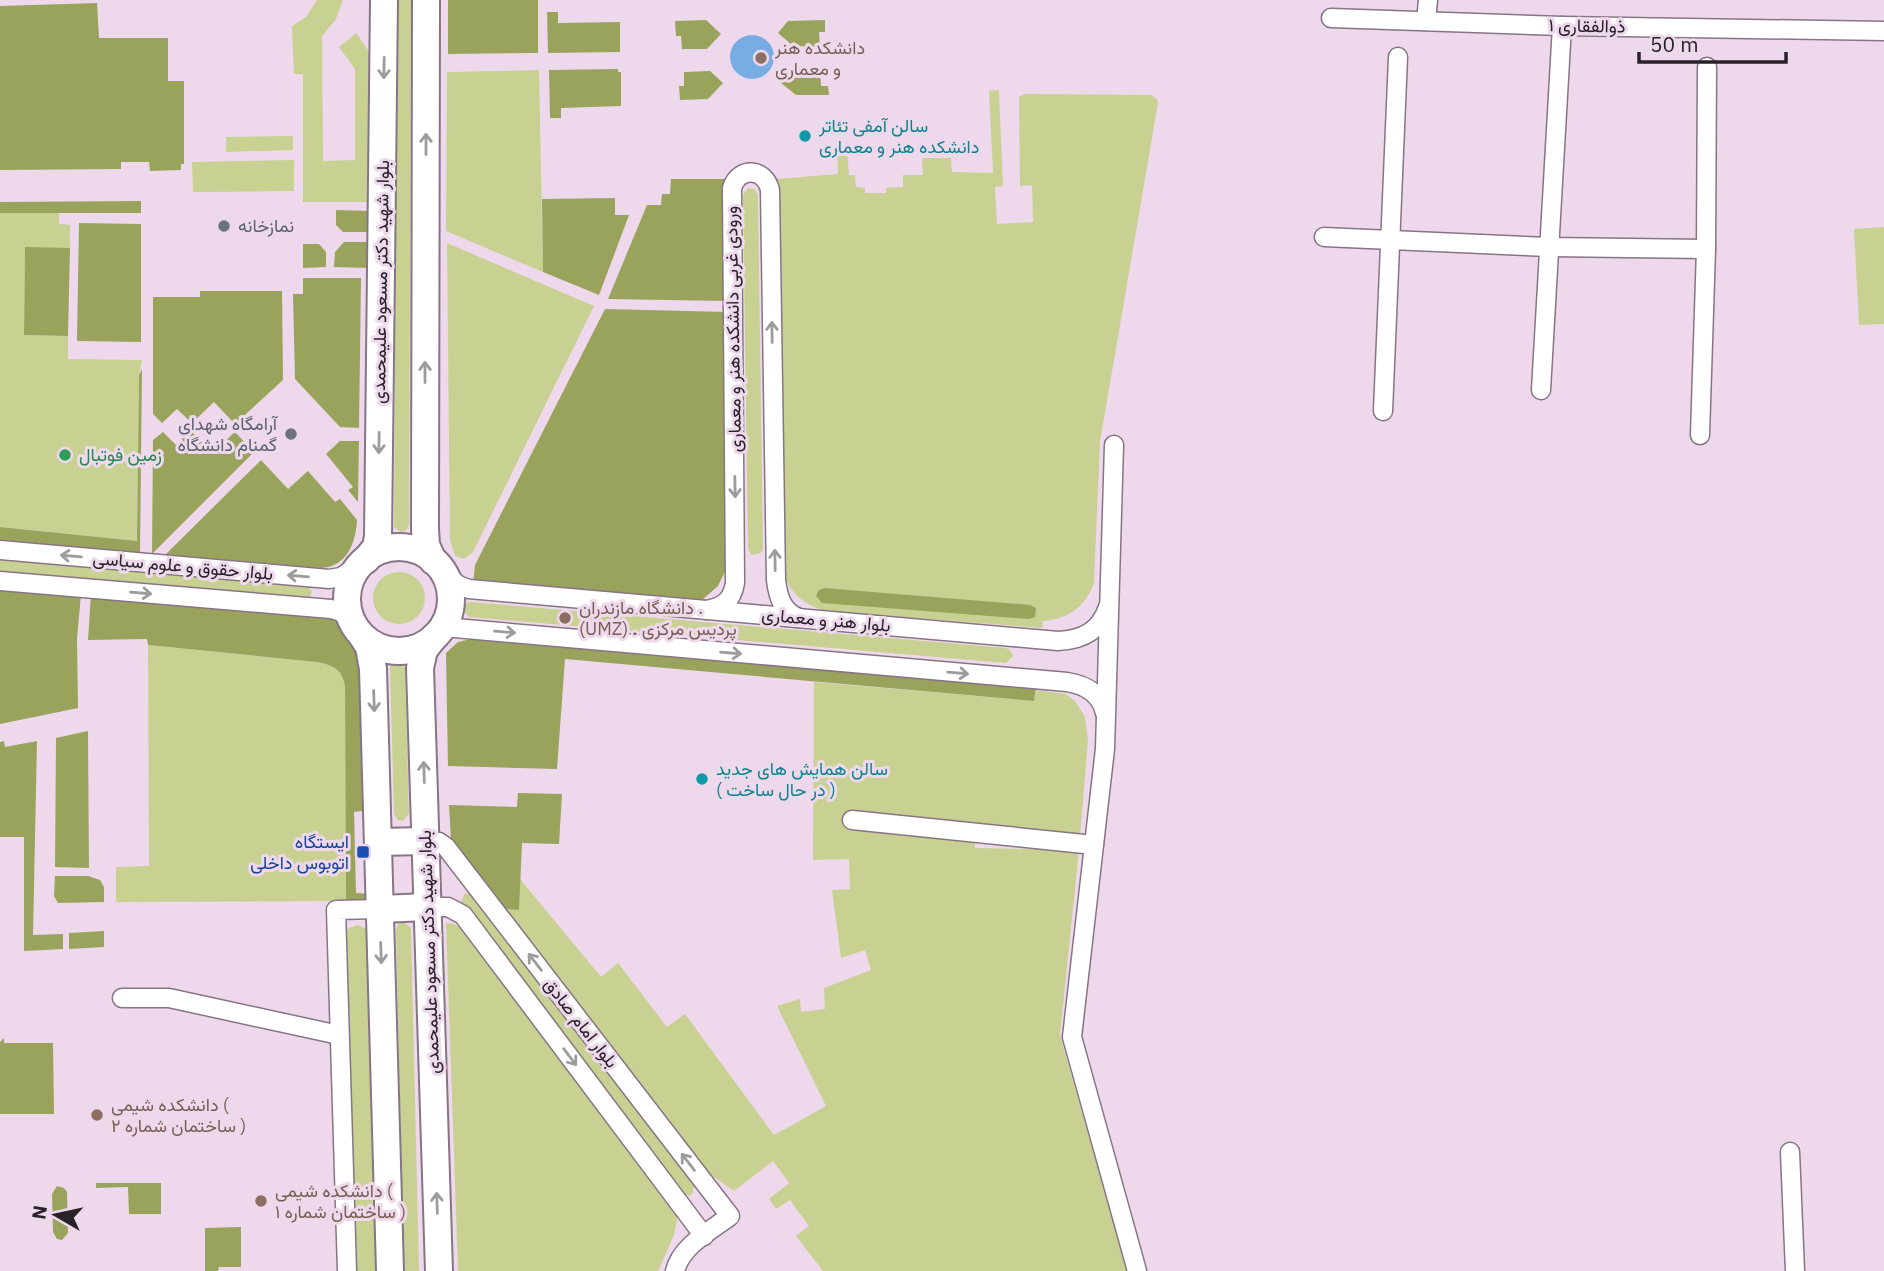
<svg xmlns="http://www.w3.org/2000/svg" width="1884" height="1271" viewBox="0 0 1884 1271" font-family="'IBM Plex Sans',Vazirmatn,sans-serif">
<style>
.green{fill:#c8d191}
.forest{fill:#99a35b}
.water{fill:#77ade2}
.lines{fill:none;stroke-linecap:round;stroke-linejoin:round}
.street-casing{stroke:#877485;stroke-width:21}
.secondary-casing{stroke:#877485;stroke-width:30}
.street{stroke:#fff;stroke-width:18}
.secondary{stroke:#fff;stroke-width:26}
.oneway{stroke:#9e9b9e}
.education-dot{fill:#8d6e63;stroke:#eed9ec;stroke-width:2.5}
.culture-dot{fill:#0f9aa8;stroke:#eed9ec;stroke-width:2.5}
.worship-dot{fill:#6b7280;stroke:#eed9ec;stroke-width:2.5}
.leisure-dot{fill:#2e9e5b;stroke:#eed9ec;stroke-width:2.5}
.transit-dot{fill:#1a4fb4;stroke:#eed9ec;stroke-width:2.5}
.labels{text-anchor:middle;stroke-width:6;stroke-linejoin:round;paint-order:stroke}
.street-label{font-size:18px;fill:#282128;stroke:#eed9ec}
.education-label{font-size:18px;fill:#785e54;stroke:#eed9ec;text-anchor:start}
.culture-label{font-size:18px;fill:#0d838f;stroke:#eed9ec;text-anchor:start}
.worship-label{font-size:18px;fill:#5b616d;stroke:#eed9ec;text-anchor:start}
.leisure-label{font-size:18px;fill:#27864d;stroke:#eed9ec;text-anchor:start}
.transit-label{font-size:18px;fill:#164399;stroke:#eed9ec;text-anchor:end}
</style>
<rect width="100%" height="100%" fill="#eed9ec"/>
<g class="green">
<path d="M 317,0 L 343,0 L 336,19 L 322,36 L 323,161 L 355,160 L 355,69 L 339,47 L 356,33 L 377,63 L 376,202 L 303,202 L 303,74 L 294,74 L 292,26 L 306,17 Z"/>
<path d="M 397,0 L 411,0 L 409,525 L 406,531 L 401,532 L 394,527 Z"/>
<path d="M 539,70 L 543,272 L 446,231 L 447,72 Z"/>
<path d="M 999,90 L 1003,186 L 995,187 L 997,224 L 1033,222 L 1032,185 L 1020,186 L 1019,97 L 1025,94 L 1151,95 L 1157,99 L 1158,103 L 1100,442 L 1094,583 C 1085,607 1069,619 1043,621 L 1042,628 L 826,611 C 799,604 784,587 781,560 L 777,179 L 838,174 L 837,147 L 847,147 L 849,175 L 855,175 L 856,187 L 865,188 L 865,193 L 886,193 L 886,188 L 903,187 L 903,175 L 923,175 L 922,158 L 951,158 L 952,172 L 993,173 L 989,91 Z"/>
<path d="M 293,136 L 293,150 L 226,152 L 226,137 Z"/>
<path d="M 294,160 L 294,191 L 193,192 L 192,162 Z"/>
<path d="M 748,188 L 755,189 L 758,195 L 763,549 L 761,553 L 751,555 L 748,548 L 743,195 Z"/>
<path d="M 0,213 L 59,213 L 59,224 L 70,225 L 70,248 L 25,248 L 24,335 L 68,336 L 68,359 L 142,360 L 139,375 L 137,541 L 0,527 Z"/>
<path d="M 1884,227 L 1884,324 L 1859,325 L 1854,229 Z"/>
<path d="M 447,243 L 594,306 L 473,552 L 464,559 L 455,556 L 450,540 Z"/>
<path d="M 0,558 L 309,586 L 312,592 L 310,597 L 304,599 L 0,573 Z"/>
<circle cx="399" cy="598" r="26"/>
<path d="M 471,602 L 1006,648 L 1010,650 L 1013,656 L 1006,663 L 469,617 L 463,610 L 466,603 Z"/>
<path d="M 148,645 L 317,662 C 333,665 342,669 345,686 L 346,901 L 116,902 L 116,867 L 149,866 Z"/>
<path d="M 400,661 L 405,668 L 409,814 L 403,821 L 398,820 L 394,814 L 390,668 L 393,662 Z"/>
<path d="M 814,682 L 1034,701 L 1036,690 L 1066,694 L 1075,701 L 1085,717 L 1088,741 L 1080,836 L 876,814 L 975,839 L 975,848 L 1079,850 L 1060,1035 L 1127,1271 L 823,1271 L 796,1236 L 809,1226 L 790,1200 L 776,1209 L 769,1199 L 789,1183 L 773,1161 L 734,1191 L 704,1170 L 506,909 L 519,909 L 520,879 L 601,977 L 618,963 L 667,1027 L 685,1014 L 774,1135 L 826,1106 L 777,1006 L 800,999 L 801,1012 L 825,1009 L 824,988 L 871,970 L 865,950 L 841,958 L 832,890 L 850,889 L 849,859 L 813,860 Z"/>
<path d="M 470,893 L 694,1184 L 693,1193 L 689,1196 L 682,1193 L 461,903 L 464,894 Z"/>
<path d="M 404,922 L 411,928 L 419,1271 L 404,1271 L 396,929 L 399,923 Z"/>
<path d="M 446,923 L 455,924 L 466,933 L 678,1215 L 674,1235 L 658,1271 L 458,1271 Z"/>
<path d="M 358,925 L 369,930 L 384,1271 L 354,1271 L 344,934 L 349,928 Z"/>
</g>
<g class="forest">
<path d="M 448,0 L 538,0 L 538,53 L 448,54 Z"/>
<path d="M 97,3 L 99,38 L 168,38 L 168,81 L 184,81 L 184,164 L 181,164 L 181,170 L 150,171 L 149,162 L 121,162 L 121,169 L 0,170 L 0,6 Z"/>
<path d="M 547,12 L 558,12 L 558,23 L 620,22 L 620,52 L 548,53 Z"/>
<path d="M 706,20 L 721,34 L 707,49 L 682,49 L 681,36 L 676,36 L 675,21 Z"/>
<path d="M 825,20 L 825,32 L 819,32 L 820,47 L 793,46 L 778,33 L 788,21 Z"/>
<path d="M 795,68 L 820,68 L 821,86 L 828,86 L 829,95 L 796,95 L 781,83 Z"/>
<path d="M 618,69 L 618,72 L 621,72 L 621,106 L 561,108 L 561,118 L 550,118 L 549,70 Z"/>
<path d="M 710,71 L 723,83 L 708,99 L 680,100 L 679,86 L 684,86 L 684,72 Z"/>
<path d="M 671,179 L 726,179 L 727,301 L 608,299 L 647,205 L 661,205 L 662,194 L 670,194 Z"/>
<path d="M 615,198 L 615,215 L 629,215 L 599,295 L 543,272 L 542,199 Z"/>
<path d="M 141,201 L 141,213 L 0,213 L 0,202 Z"/>
<path d="M 336,210 L 370,211 L 370,232 L 343,232 L 336,225 Z"/>
<path d="M 79,223 L 141,224 L 141,342 L 77,341 Z"/>
<path d="M 344,242 L 369,242 L 369,268 L 334,267 L 335,252 Z"/>
<path d="M 303,244 L 319,244 L 326,252 L 326,267 L 303,268 Z"/>
<path d="M 25,247 L 70,248 L 68,336 L 24,335 Z"/>
<path d="M 303,278 L 361,278 L 359,428 L 340,427 L 295,379 L 293,294 L 303,294 Z"/>
<path d="M 200,291 L 282,291 L 283,380 L 235,424 L 214,402 L 192,423 L 177,409 L 162,423 L 153,414 L 153,297 L 200,297 Z"/>
<path d="M 605,309 L 727,312 L 728,565 L 718,586 L 702,600 L 473,584 L 475,565 Z"/>
<path d="M 142,369 L 140,553 L 0,540 L 0,527 L 137,541 L 139,375 Z"/>
<path d="M 191,431 L 212,453 L 235,432 L 254,452 L 152,554 L 153,440 L 163,432 L 176,445 Z"/>
<path d="M 340,441 L 359,441 L 358,502 L 348,490 L 353,487 L 326,454 Z"/>
<path d="M 261,460 L 288,489 L 308,471 L 335,502 L 340,499 L 357,520 C 356,542 347,567 321,568 L 165,555 Z"/>
<path d="M 0,587 L 81,594 L 77,639 L 78,708 L 0,724 Z"/>
<path d="M 824,588 L 1030,605 L 1036,608 L 1035,617 L 1029,619 L 822,603 L 816,596 L 819,590 Z"/>
<path d="M 91,594 L 335,618 L 363,644 L 370,810 L 354,812 L 356,893 L 372,894 L 372,901 L 346,901 L 345,686 C 342,669 333,665 317,662 L 148,645 L 147,639 L 88,640 Z"/>
<path d="M 483,636 L 1036,687 L 1034,701 L 565,659 L 557,769 L 448,766 L 446,653 L 458,642 Z"/>
<path d="M 88,731 L 89,868 L 55,867 L 56,738 Z"/>
<path d="M 4,741 L 5,747 L 37,741 L 33,935 L 63,934 L 63,949 L 24,951 L 24,837 L 0,837 L 0,742 Z"/>
<path d="M 518,793 L 562,794 L 559,844 L 522,843 L 519,910 L 506,909 L 451,840 L 449,805 L 517,807 Z"/>
<path d="M 55,876 L 88,876 L 100,880 L 104,887 L 104,902 L 58,903 L 54,896 Z"/>
<path d="M 104,931 L 104,947 L 69,949 L 69,933 Z"/>
<path d="M 4,1038 L 4,1043 L 53,1043 L 54,1114 L 0,1114 L 0,1042 Z"/>
<path d="M 96,1183 L 161,1183 L 161,1214 L 129,1214 L 128,1187 L 96,1188 Z"/>
<path d="M 57,1186 L 64,1188 L 67,1192 L 68,1233 L 62,1240 L 57,1239 L 53,1232 L 52,1194 Z"/>
<path d="M 241,1227 L 241,1267 L 219,1267 L 218,1271 L 205,1271 L 205,1228 Z"/>
</g>
<circle class="water" cx="752" cy="57" r="22"/>
<g class="lines">
<g class="street-casing">
<g id="street">
<path d="M 1331,18 L 1562,26 L 1884,31"/>
<path d="M 1426,21 L 1428,0"/>
<path d="M 1324,237 L 1549,247 L 1706,249"/>
<path d="M 1541,390 L 1562,26"/>
<path d="M 1383,411 L 1398,57"/>
<path d="M 1700,435 L 1706,249 L 1707,67"/>
<path d="M 1114,445 L 1105,749 L 1072,1037 L 1137,1271"/>
<path d="M 0,550 L 329,579 L 341,577 L 362,563"/>
<path d="M 441,569 L 458,585 L 469,589 L 1058,641 C 1083,640 1100,631 1108,607"/>
<path d="M 0,581 L 331,609 L 341,612 L 355,626"/>
<path d="M 706,610 C 723,607 732,601 735,583 L 732,188 C 739,166 765,168 770,190 L 776,580 C 778,596 782,612 799,618"/>
<path d="M 438,633 L 447,628 L 455,628 L 1067,682 C 1086,685 1101,694 1105,713"/>
<path d="M 852,820 L 1094,845"/>
<path d="M 426,841 L 439,842 L 446,847 L 730,1216 C 710,1231 681,1246 675,1271"/>
<path d="M 428,907 L 448,907 L 463,915 L 704,1236"/>
<path d="M 122,998 L 169,998 L 339,1035"/>
<path d="M 1790,1152 L 1795,1271"/>
<path d="M 347,1271 L 336,910 L 380,909"/>
</g>
</g>
<g class="secondary-casing">
<g id="secondary">
<path d="M 426,0 L 425,529 L 426,545 L 433,561"/>
<circle cx="399" cy="599" r="52"/>
<path d="M 366,560 L 376,547 L 378,537 L 384,0"/>
<path d="M 362,636 L 369,647 L 373,669 L 390,1271"/>
<path d="M 434,637 L 424,650 L 420,668 L 439,1271"/>
<path d="M 378,842 L 426,841"/>
<path d="M 380,909 L 428,907"/>
</g>
</g>
<use href="#street" class="street"/>
<use href="#secondary" class="secondary"/>
</g>
<defs><path id="oneway-shaft" d="M-6 0H5M1.5-3L5.5 0L1.5 3" fill="none" stroke-width="1.6" stroke-linecap="round" stroke-linejoin="round" transform="scale(1.75)"/></defs>
<g class="oneway">
<use href="#oneway-shaft" transform="translate(384 68) rotate(91)"/>
<use href="#oneway-shaft" transform="translate(426 144) rotate(-90)"/>
<use href="#oneway-shaft" transform="translate(772 332) rotate(-91)"/>
<use href="#oneway-shaft" transform="translate(425 372) rotate(-90)"/>
<use href="#oneway-shaft" transform="translate(379 443) rotate(91)"/>
<use href="#oneway-shaft" transform="translate(735 487) rotate(89)"/>
<use href="#oneway-shaft" transform="translate(71 556) rotate(-175)"/>
<use href="#oneway-shaft" transform="translate(775 560) rotate(-91)"/>
<use href="#oneway-shaft" transform="translate(298 576) rotate(-175)"/>
<use href="#oneway-shaft" transform="translate(141 593) rotate(5)"/>
<use href="#oneway-shaft" transform="translate(505 632) rotate(5)"/>
<use href="#oneway-shaft" transform="translate(731 653) rotate(5)"/>
<use href="#oneway-shaft" transform="translate(958 673) rotate(5)"/>
<use href="#oneway-shaft" transform="translate(374 701) rotate(88)"/>
<use href="#oneway-shaft" transform="translate(424 772) rotate(-92)"/>
<use href="#oneway-shaft" transform="translate(381 953) rotate(88)"/>
<use href="#oneway-shaft" transform="translate(535 962) rotate(-128)"/>
<use href="#oneway-shaft" transform="translate(570 1057) rotate(53)"/>
<use href="#oneway-shaft" transform="translate(688 1162) rotate(-128)"/>
<use href="#oneway-shaft" transform="translate(437 1203) rotate(-92)"/>
</g>
<g class="education-dot">
<circle cx="761" cy="58" r="7"/>
<circle cx="565" cy="618" r="7"/>
<circle cx="97" cy="1115" r="7"/>
<circle cx="261" cy="1201" r="7"/>
</g>
<g class="culture-dot">
<circle cx="805" cy="136" r="7"/>
<circle cx="702" cy="779" r="7"/>
</g>
<g class="worship-dot">
<circle cx="224" cy="226" r="7"/>
<circle cx="291" cy="434" r="7"/>
</g>
<circle class="leisure-dot" cx="65" cy="455" r="7"/>
<rect class="transit-dot" x="356" y="845" width="14" height="14" rx="3.5"/>
<g class="labels">
<g class="street-label">
<text transform="translate(1587 26) rotate(1)" y="6">ذوالفقاری ۱</text>
<text transform="translate(381 282) rotate(-89)" y="6">بلوار شهید دکتر مسعود علیمحمدی</text>
<text transform="translate(733 329) rotate(-91)" y="6">ورودی غربی دانشکده هنر و معماری</text>
<text transform="translate(183 566) rotate(5)" y="6">بلوار حقوق و علوم سیاسی</text>
<text transform="translate(826 620) rotate(5)" y="6">بلوار هنر و معماری</text>
<text transform="translate(429 952) rotate(-92)" y="6">بلوار شهید دکتر مسعود علیمحمدی</text>
<text transform="translate(581 1023) rotate(52)" y="6">بلوار امام صادق</text>
</g>
<g class="education-label">
<text x="775" y="54">دانشکده هنر<tspan x="775" dy="21">و معماری</tspan></text>
<text x="579" y="614">دانشگاه مازندران .<tspan x="579" dy="21">(UMZ) . پردیس مرکزی</tspan></text>
<text x="111" y="1111">دانشکده شیمی (<tspan x="111" dy="21">ساختمان شماره ۲ )</tspan></text>
<text x="275" y="1197">دانشکده شیمی (<tspan x="275" dy="21">ساختمان شماره ۱ )</tspan></text>
</g>
<g class="culture-label">
<text x="819" y="132">سالن آمفی تئاتر<tspan x="819" dy="21">دانشکده هنر و معماری</tspan></text>
<text x="716" y="775">سالن همایش های جدید<tspan x="716" dy="21">( در حال ساخت )</tspan></text>
</g>
<g class="worship-label">
<text x="238" y="232">نمازخانه</text>
<text x="277" y="430" text-anchor="end">آرامگاه شهدای<tspan x="277" dy="21">گمنام دانشگاه</tspan></text>
</g>
<g class="leisure-label">
<text x="79" y="461">زمین فوتبال</text>
</g>
<g class="transit-label">
<text x="349" y="848">ایستگاه<tspan x="349" dy="21">اتوبوس داخلی</tspan></text>
</g>
</g>
<g transform="translate(56 1215) rotate(279)" stroke="#eed9ec" stroke-width="5" paint-order="stroke">
<path d="M0-5L12 26L0 18L-12 26Z" fill="#282128"/>
<text y="-10" font-size="19" font-weight="bold" text-anchor="middle" fill="#282128">N</text>
</g>
<path d="M1639 52v10h147v-10" fill="none" stroke="#282128" stroke-width="3.5"/>
<text x="1650" y="52" font-size="21" fill="#282128" stroke="#eed9ec" stroke-width="5" paint-order="stroke">50 m</text>
</svg>
